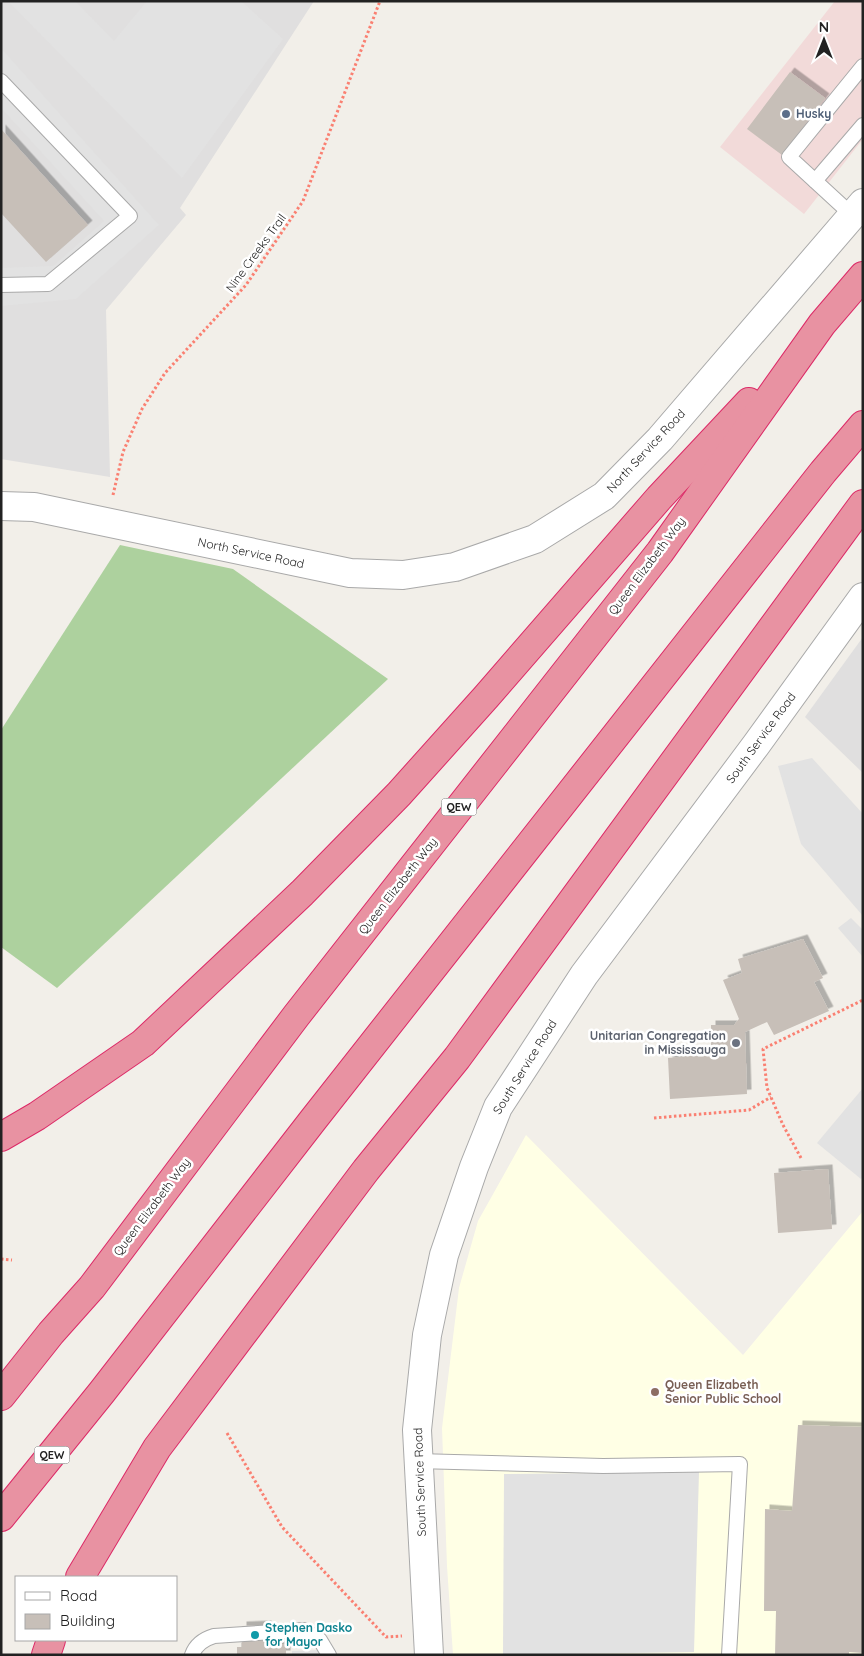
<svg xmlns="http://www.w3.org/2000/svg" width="864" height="1656" viewBox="0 0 864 1656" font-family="Quicksand,sans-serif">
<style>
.residential{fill:#e0dfdf}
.commercial{fill:#f2dad9}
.education{fill:#ffffe5}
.forest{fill:#add19e}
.parking{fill:#e2e2e2}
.building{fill:#c7bfb8;filter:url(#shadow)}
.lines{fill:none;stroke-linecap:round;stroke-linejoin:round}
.service-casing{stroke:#a9a9a9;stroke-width:16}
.tertiary-casing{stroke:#a9a9a9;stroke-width:30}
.motorway-casing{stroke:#dc2a67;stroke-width:30}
.path{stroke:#fa8072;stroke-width:3;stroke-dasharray:2.5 2.5;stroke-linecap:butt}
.service{stroke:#fff;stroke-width:14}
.tertiary{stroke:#fff;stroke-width:28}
.motorway{stroke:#e892a2;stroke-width:28}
.service-dot{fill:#5c6f8a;stroke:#fff;stroke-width:2}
.worship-dot{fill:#6b7280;stroke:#fff;stroke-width:2}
.education-dot{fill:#8d6e63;stroke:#fff;stroke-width:2}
.culture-dot{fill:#0f9aa8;stroke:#fff;stroke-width:2}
.labels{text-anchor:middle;stroke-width:5;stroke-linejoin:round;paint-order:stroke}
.shield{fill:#fff;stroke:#646464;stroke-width:1}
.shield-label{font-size:11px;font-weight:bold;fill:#222}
.service-label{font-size:12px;font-weight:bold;fill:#4e5e75;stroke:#fff;text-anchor:start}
.street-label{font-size:12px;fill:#222;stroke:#fff}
.worship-label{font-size:12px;font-weight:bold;fill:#5b616d;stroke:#fff;text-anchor:end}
.education-label{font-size:12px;font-weight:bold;fill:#785e54;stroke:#fff;text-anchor:start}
.culture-label{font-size:12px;font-weight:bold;fill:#0d838f;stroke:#fff;text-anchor:start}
</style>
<defs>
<filter id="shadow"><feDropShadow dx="4.5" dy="-4.5" stdDeviation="0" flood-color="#0004"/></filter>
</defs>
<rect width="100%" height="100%" fill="#f2efe9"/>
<g class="residential">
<path d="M 1,1 L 314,1 L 180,208 L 186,215 L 106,310 L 110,477 L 1,459 Z"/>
<path d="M 863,637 L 863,773 L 805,717 Z"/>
</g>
<path class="commercial" d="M 835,1 L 863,1 L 863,139 L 804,214 L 720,147 Z"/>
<path class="education" d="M 526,1135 L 743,1355 L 863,1211 L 863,1655 L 453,1655 L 447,1566 L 442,1428 L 459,1288 L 478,1221 Z"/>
<path class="forest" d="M 120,545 L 233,569 L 388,679 L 57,988 L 1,947 L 1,730 Z"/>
<g class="parking">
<path d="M 8,1 L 75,1 L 114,41 L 147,1 L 241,1 L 283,39 L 182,178 Z"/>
<path d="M 1,48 L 159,225 L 76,299 L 1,306 L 1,268 L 53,266 L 104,221 L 1,108 Z"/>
<path d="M 812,758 L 863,814 L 863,916 L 801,844 L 778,766 Z"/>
<path d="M 851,918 L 863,930 L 863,957 L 838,928 Z"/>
<path d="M 863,1088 L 863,1176 L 861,1179 L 817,1143 Z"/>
<path d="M 699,1472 L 694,1652 L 503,1655 L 504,1474 Z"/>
<path d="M 320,1650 L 320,1655 L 292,1655 L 292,1651 Z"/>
</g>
<g class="building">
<path d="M 790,72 L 825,98 L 782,155 L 747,129 Z"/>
<path d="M 1,129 L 88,225 L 46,262 L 1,213 Z"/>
<path d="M 803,939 L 823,978 L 814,982 L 829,1011 L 774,1035 L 767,1022 L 745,1032 L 747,1094 L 670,1099 L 668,1058 L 711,1054 L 711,1025 L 734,1025 L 739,1019 L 723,980 L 742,973 L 738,959 Z"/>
<path d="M 828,1169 L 832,1229 L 778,1233 L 774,1173 Z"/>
<path d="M 798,1425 L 863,1427 L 863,1653 L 849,1652 L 849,1655 L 775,1655 L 776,1611 L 764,1611 L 765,1509 L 792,1511 Z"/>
<path d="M 267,1625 L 268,1645 L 286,1644 L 286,1655 L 237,1655 L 237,1647 L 242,1647 L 242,1626 Z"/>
</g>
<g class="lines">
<g class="service-casing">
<g id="service">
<path d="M 1,81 L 130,216 L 48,284 L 1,285"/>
<path d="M 815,181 L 863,125"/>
<path d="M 852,215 L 789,157 L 863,66"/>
<path d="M 417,1461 L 603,1466 L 740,1464 L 729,1655"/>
<path d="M 192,1655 C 196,1644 204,1639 214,1636 L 304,1630 L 320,1640 L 329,1655"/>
</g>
</g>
<g class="tertiary-casing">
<g id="tertiary">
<path d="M 1,506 L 34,507 L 350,573 L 403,575 L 455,567 L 535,539 L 604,496 L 660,439 L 863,203"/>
<path d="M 429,1655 L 417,1430 L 427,1335 L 444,1255 L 474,1167 L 498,1107 L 584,975 L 756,745 L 863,597"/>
</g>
</g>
<g class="motorway-casing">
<g id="motorway">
<path d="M 1,1137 L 37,1116 L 143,1043 L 302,893 L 399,794 L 486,697 L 659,498 L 749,402"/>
<path d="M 1,1396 L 51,1333 L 92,1287 L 296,1016 L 660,552 L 822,324 L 863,276"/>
<path d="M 1,1517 L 102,1392 L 313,1120 L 823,472 L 863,425"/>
<path d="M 80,1577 L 157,1448 L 366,1170 L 457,1058 L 863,504"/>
<path d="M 46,1655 L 51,1640"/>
</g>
</g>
<g class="path">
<path d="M 113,495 L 123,452 L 142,409 L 165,373 L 246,285 L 303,201 L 380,1"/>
<path d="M 654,1118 L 749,1110 L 771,1097"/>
<path d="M 801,1158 L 783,1125 L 767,1088 L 763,1049 L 863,1000"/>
<path d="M 1,1259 L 12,1260"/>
<path d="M 227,1433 L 282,1527 L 386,1637 L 402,1636"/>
</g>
<use href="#service" class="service"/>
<use href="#tertiary" class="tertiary"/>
<use href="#motorway" class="motorway"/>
</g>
<circle class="service-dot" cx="786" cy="114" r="5"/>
<circle class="worship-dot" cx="736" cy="1043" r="5"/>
<circle class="education-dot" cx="655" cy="1392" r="5"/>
<circle class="culture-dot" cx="255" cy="1635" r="5"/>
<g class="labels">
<g class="shield">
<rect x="441.5" y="798.5" width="35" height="17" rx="4"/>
<rect x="34.5" y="1446.5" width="35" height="17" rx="4"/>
</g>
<g class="shield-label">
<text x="459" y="811">QEW</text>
<text x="52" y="1459">QEW</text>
</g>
<g class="service-label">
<text x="796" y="118">Husky</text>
</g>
<g class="street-label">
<text transform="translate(256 253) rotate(-54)" y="4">Nine Creeks Trail</text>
<text transform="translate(646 451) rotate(-47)" y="4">North Service Road</text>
<text transform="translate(251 553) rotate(12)" y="4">North Service Road</text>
<text transform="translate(647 566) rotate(-53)" y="4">Queen Elizabeth Way</text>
<text transform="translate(761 738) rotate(-54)" y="4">South Service Road</text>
<text transform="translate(398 886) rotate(-52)" y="4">Queen Elizabeth Way</text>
<text transform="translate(525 1067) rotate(-58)" y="4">South Service Road</text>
<text transform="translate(152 1207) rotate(-53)" y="4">Queen Elizabeth Way</text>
<text transform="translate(420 1482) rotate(-92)" y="4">South Service Road</text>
</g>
<g class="worship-label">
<text x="726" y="1040">Unitarian Congregation<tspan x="726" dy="14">in Mississauga</tspan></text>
</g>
<g class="education-label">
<text x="665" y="1389">Queen Elizabeth<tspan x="665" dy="14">Senior Public School</tspan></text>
</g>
<g class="culture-label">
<text x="265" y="1632">Stephen Dasko<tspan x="265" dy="14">for Mayor</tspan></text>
</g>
</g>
<rect width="864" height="1656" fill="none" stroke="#222222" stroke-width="5"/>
<rect x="15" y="1576" width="162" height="65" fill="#ffffff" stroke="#a7a7a7"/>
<rect x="25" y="1592" width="25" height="8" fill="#ffffff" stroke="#a7a7a7"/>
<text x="60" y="1601" font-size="15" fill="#222222">Road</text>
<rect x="25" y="1614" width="25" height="15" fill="#c7bfb8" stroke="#a7a7a7"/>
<text x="60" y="1626" font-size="15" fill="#222222">Building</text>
<g transform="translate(824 40)" stroke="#ffffff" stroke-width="4" paint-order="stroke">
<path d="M0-4L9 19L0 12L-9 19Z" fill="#222222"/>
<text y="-8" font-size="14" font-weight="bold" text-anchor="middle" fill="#222222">N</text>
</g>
</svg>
